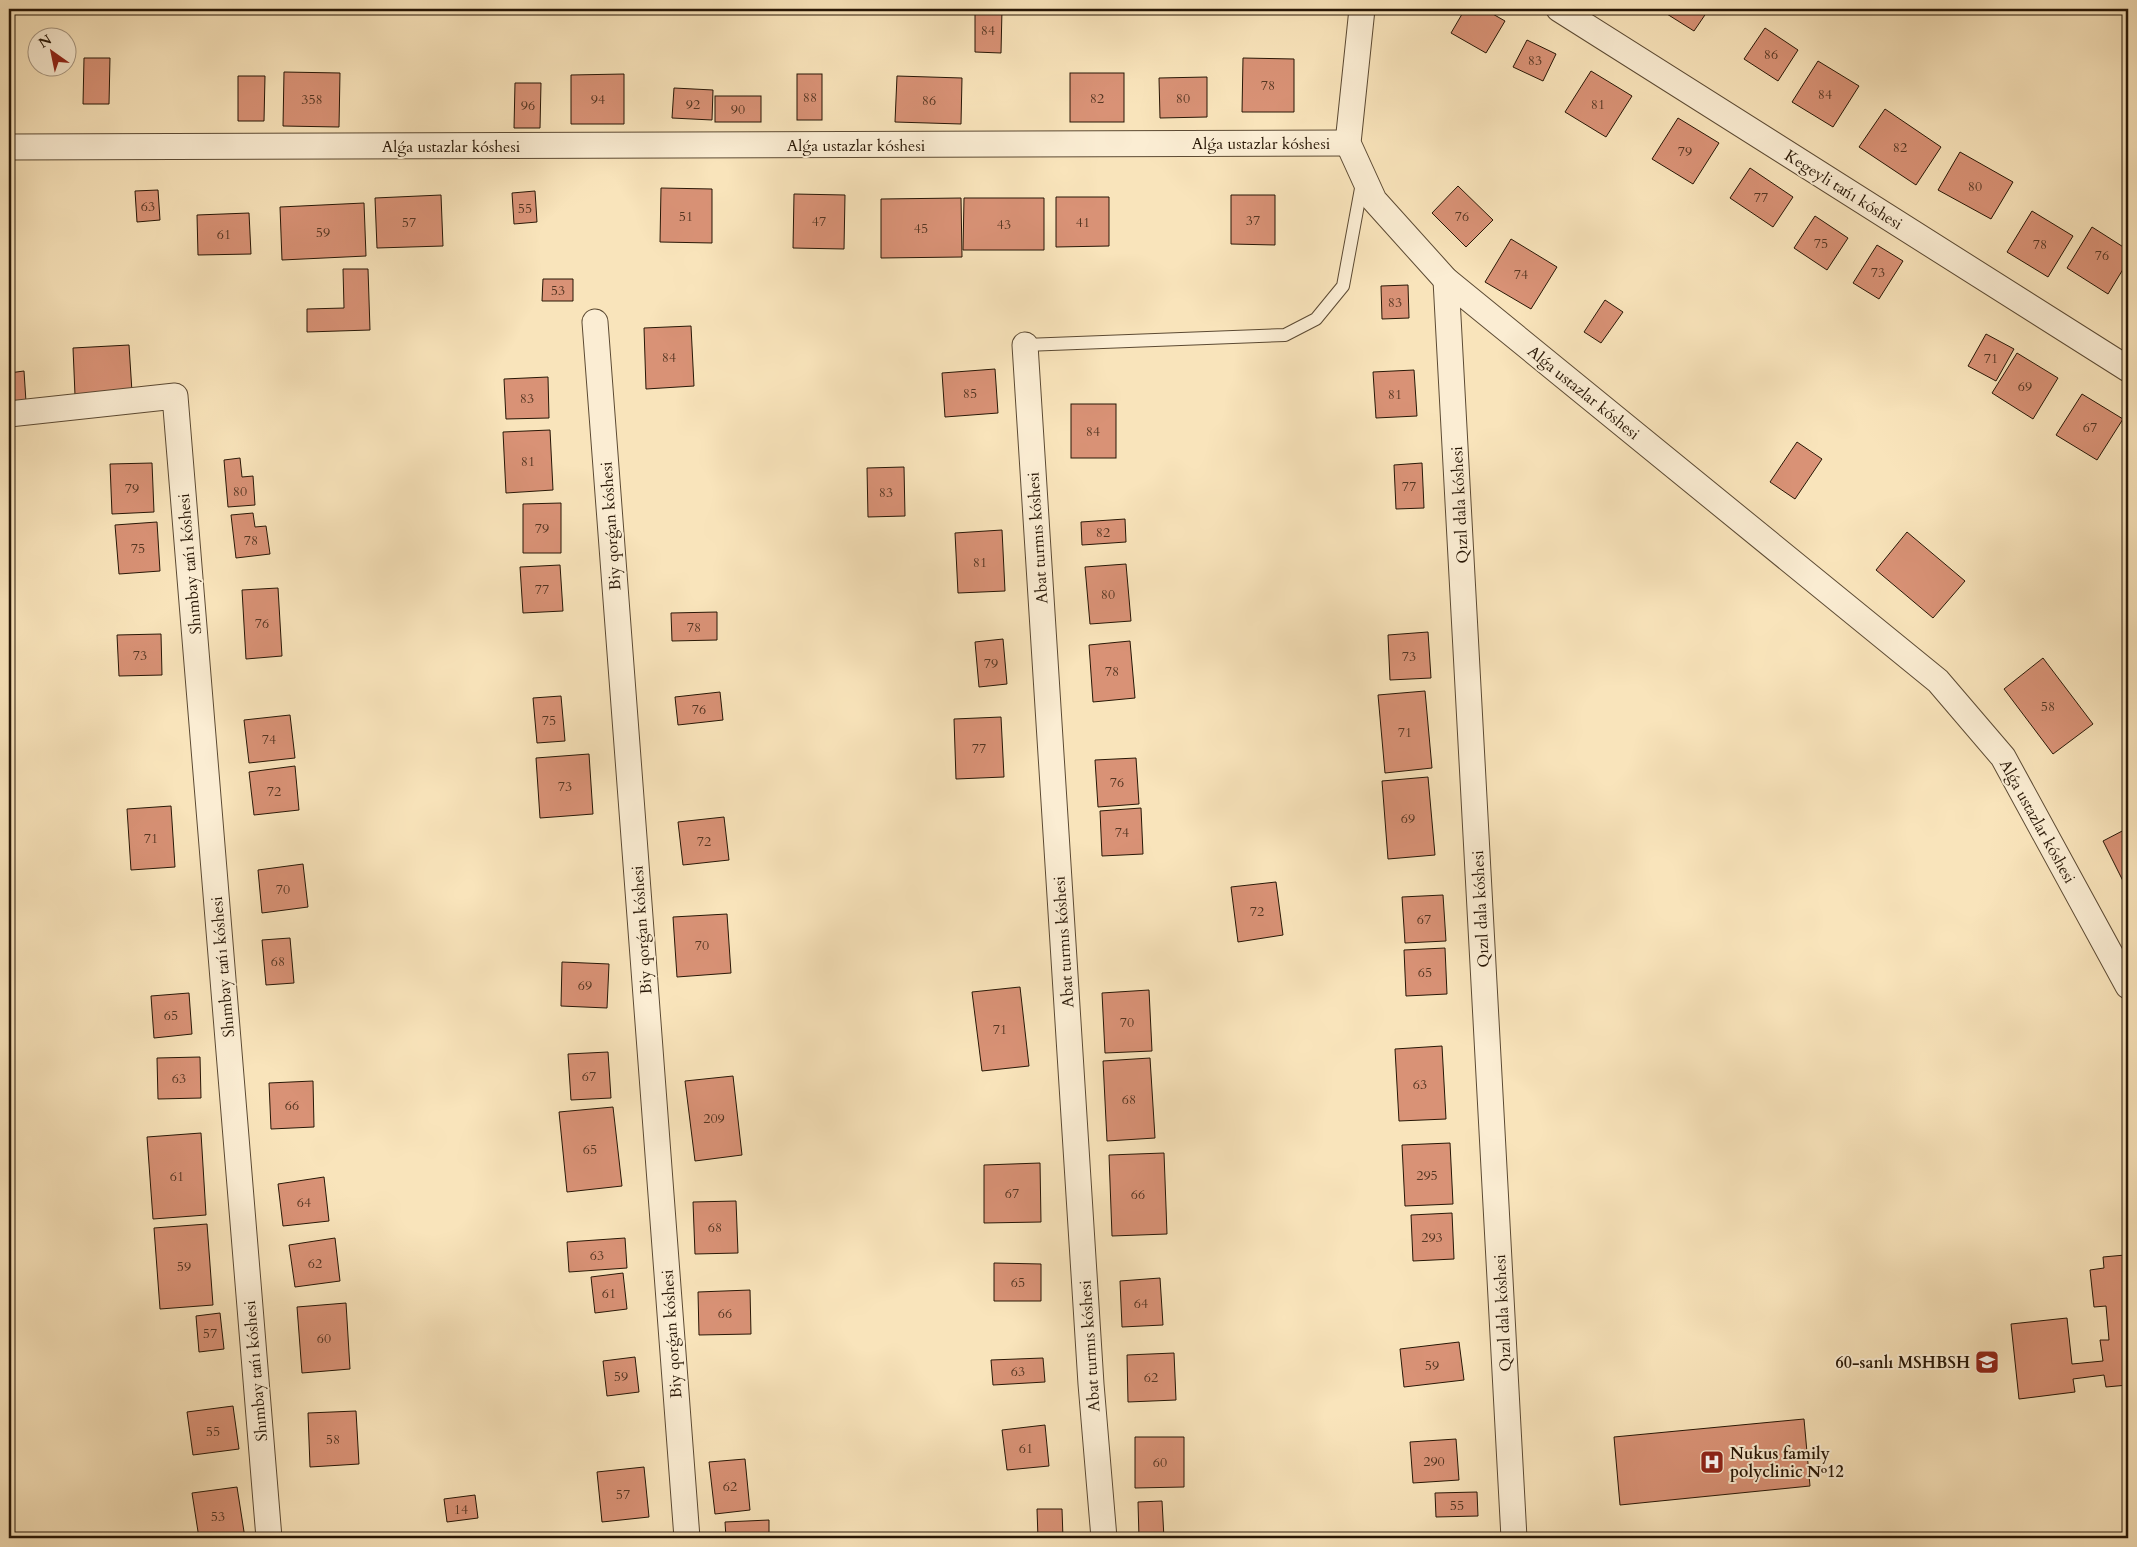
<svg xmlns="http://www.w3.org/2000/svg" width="2137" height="1547" viewBox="0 0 2137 1547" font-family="Cardo,serif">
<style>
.building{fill:#d99276;stroke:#281706}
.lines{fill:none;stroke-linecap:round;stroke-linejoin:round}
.lane-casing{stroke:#5c4a33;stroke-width:14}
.street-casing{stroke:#5c4a33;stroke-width:27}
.lane{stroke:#fbedd3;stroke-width:12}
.street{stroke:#fbedd3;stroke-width:25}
.labels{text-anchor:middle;stroke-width:4;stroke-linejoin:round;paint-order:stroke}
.number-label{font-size:14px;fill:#543622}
.street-label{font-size:16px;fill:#281706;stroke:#fbedd3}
.poi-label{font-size:16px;font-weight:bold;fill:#281706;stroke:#fbedd3;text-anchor:end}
</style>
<rect width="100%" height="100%" fill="#f9e4bb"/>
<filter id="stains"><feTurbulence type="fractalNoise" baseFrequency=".004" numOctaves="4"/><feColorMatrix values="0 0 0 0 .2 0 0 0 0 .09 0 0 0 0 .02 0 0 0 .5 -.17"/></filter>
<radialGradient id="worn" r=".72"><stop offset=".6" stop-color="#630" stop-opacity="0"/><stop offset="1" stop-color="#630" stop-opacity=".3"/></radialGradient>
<g class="building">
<path d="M 975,9 L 1002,9 L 1001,53 L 975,52 Z"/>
<path d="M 1465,9 L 1484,9 L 1505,21 L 1486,53 L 1451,33 Z"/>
<path d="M 1659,9 L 1709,9 L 1694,31 Z"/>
<path d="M 1765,28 L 1798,50 L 1778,81 L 1744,59 Z"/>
<path d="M 1527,40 L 1556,54 L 1543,81 L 1513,67 Z"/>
<path d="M 84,58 L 110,58 L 109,104 L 83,104 Z"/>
<path d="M 1243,58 L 1294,59 L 1294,112 L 1242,112 Z"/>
<path d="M 1818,61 L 1859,86 L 1833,127 L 1792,102 Z"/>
<path d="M 1591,71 L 1632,96 L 1606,137 L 1565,112 Z"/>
<path d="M 284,72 L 340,73 L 339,127 L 283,126 Z"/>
<rect x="1070" y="73" width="54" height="49"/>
<path d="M 624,74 L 624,124 L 571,124 L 571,75 Z"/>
<rect x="797" y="74" width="25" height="46"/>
<path d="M 238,76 L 265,76 L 264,121 L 238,121 Z"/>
<path d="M 897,76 L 962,78 L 961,124 L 895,122 Z"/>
<path d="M 1207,77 L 1207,117 L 1160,118 L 1159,78 Z"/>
<path d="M 515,83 L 541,83 L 540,128 L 514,128 Z"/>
<path d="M 674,88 L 713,90 L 712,120 L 672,118 Z"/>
<rect x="715" y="96" width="46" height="26"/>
<path d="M 1885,109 L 1941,147 L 1916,185 L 1859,147 Z"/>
<path d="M 1678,118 L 1719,143 L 1693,184 L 1652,159 Z"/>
<path d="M 1960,152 L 2013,182 L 1991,219 L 1938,190 Z"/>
<path d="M 1750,168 L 1793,197 L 1773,227 L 1730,198 Z"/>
<path d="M 1458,186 L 1493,220 L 1466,247 L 1432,213 Z"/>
<path d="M 661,188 L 712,189 L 712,243 L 660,242 Z"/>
<path d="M 9,190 L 11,190 L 10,244 L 9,244 Z"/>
<path d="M 158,190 L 160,220 L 137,222 L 135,191 Z"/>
<path d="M 535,191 L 537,222 L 514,224 L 512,193 Z"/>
<path d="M 794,194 L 845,195 L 844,249 L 793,248 Z"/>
<path d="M 441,195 L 443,246 L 377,248 L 375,198 Z"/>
<path d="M 1231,195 L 1275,195 L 1275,245 L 1231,244 Z"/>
<path d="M 1056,197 L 1109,197 L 1109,246 L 1056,247 Z"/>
<path d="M 961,198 L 962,257 L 881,258 L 881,199 Z"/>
<path d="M 964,198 L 1044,198 L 1044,250 L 963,250 Z"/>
<path d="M 364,203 L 366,256 L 282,260 L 280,207 Z"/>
<path d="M 2032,211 L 2073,236 L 2048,277 L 2007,252 Z"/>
<path d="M 249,213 L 251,254 L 198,255 L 197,215 Z"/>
<path d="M 1815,216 L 1848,238 L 1827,270 L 1794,248 Z"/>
<path d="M 2092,227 L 2128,250 L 2128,261 L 2108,294 L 2067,268 Z"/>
<path d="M 1511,239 L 1557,267 L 1531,309 L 1485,282 Z"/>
<path d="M 1877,245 L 1903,261 L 1879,299 L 1853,283 Z"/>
<path d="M 343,269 L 368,269 L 370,330 L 307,332 L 307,309 L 344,308 Z"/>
<path d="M 543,279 L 573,279 L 573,301 L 542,301 Z"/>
<path d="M 1408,285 L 1409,318 L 1382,319 L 1381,286 Z"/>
<path d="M 1605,300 L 1623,312 L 1601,343 L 1584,332 Z"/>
<path d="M 691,326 L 694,386 L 646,389 L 644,328 Z"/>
<path d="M 1986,334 L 2014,349 L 1996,381 L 1968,366 Z"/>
<path d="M 129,345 L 132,392 L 75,395 L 73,348 Z"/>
<path d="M 2017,353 L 2058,378 L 2033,419 L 1992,393 Z"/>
<path d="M 995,369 L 998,413 L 945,417 L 942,373 Z"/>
<path d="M 1414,370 L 1417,416 L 1376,418 L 1373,372 Z"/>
<path d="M 24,371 L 26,402 L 9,403 L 9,373 Z"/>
<path d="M 548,377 L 549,418 L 506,419 L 504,379 Z"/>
<path d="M 2082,394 L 2123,419 L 2097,460 L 2056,435 Z"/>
<rect x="1071" y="404" width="45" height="54"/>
<path d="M 550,430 L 553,490 L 506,493 L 503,432 Z"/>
<path d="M 1797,442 L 1822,459 L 1795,499 L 1770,482 Z"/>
<path d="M 240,458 L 242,477 L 253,476 L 255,505 L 228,507 L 224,460 Z"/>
<path d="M 152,463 L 154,512 L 112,514 L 110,464 Z"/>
<path d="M 1422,463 L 1424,508 L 1396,509 L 1394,465 Z"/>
<path d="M 904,467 L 905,516 L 868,517 L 867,468 Z"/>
<path d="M 561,503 L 561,553 L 523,553 L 523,504 Z"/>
<path d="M 253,513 L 255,527 L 266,526 L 270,554 L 236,558 L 231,515 Z"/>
<path d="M 1125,519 L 1126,542 L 1082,545 L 1081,522 Z"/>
<path d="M 157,522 L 160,571 L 119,574 L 115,525 Z"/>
<path d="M 1002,530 L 1005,591 L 958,593 L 955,533 Z"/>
<path d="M 1907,532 L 1965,581 L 1933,618 L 1876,570 Z"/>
<path d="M 1126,564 L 1131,621 L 1090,624 L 1085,567 Z"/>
<path d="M 560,565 L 563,611 L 523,613 L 520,567 Z"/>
<path d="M 278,588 L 282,656 L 246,659 L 242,590 Z"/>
<path d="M 717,612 L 717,640 L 672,641 L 671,613 Z"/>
<path d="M 1428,632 L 1431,678 L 1390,680 L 1388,635 Z"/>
<path d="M 161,634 L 162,675 L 119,676 L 117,635 Z"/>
<path d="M 1003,639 L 1007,684 L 979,687 L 975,642 Z"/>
<path d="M 1130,641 L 1135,698 L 1093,702 L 1089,645 Z"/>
<path d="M 2043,658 L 2093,724 L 2053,754 L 2004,689 Z"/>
<path d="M 1425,691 L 1432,768 L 1385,773 L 1378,695 Z"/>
<path d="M 720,692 L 723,720 L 678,725 L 675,697 Z"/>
<path d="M 561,696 L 565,741 L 537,743 L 533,698 Z"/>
<path d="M 290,715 L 295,758 L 249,763 L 244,720 Z"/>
<path d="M 1001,717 L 1004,777 L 956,779 L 954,719 Z"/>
<path d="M 589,754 L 593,814 L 540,818 L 536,758 Z"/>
<path d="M 1136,758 L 1139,804 L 1098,807 L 1095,760 Z"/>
<path d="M 295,766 L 299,810 L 254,815 L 249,772 Z"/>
<path d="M 1428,777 L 1435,855 L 1388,859 L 1382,781 Z"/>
<path d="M 171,806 L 175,867 L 131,870 L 127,809 Z"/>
<path d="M 1141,808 L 1143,854 L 1102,856 L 1100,811 Z"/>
<path d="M 724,817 L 729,860 L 683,865 L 678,822 Z"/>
<path d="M 2128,828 L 2128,891 L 2103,841 Z"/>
<path d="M 303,864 L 308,907 L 262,913 L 258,870 Z"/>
<path d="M 1276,882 L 1283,935 L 1238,942 L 1231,887 Z"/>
<path d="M 1443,895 L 1446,941 L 1405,943 L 1402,897 Z"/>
<path d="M 727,914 L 731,973 L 677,977 L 673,917 Z"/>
<path d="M 290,938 L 294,983 L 266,985 L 262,940 Z"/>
<path d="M 1445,948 L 1447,994 L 1406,996 L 1404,950 Z"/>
<path d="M 562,962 L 609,964 L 607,1008 L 561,1006 Z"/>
<path d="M 1020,987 L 1029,1066 L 982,1071 L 972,992 Z"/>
<path d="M 1149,990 L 1152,1051 L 1105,1053 L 1102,993 Z"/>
<path d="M 189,993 L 192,1034 L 154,1038 L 151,996 Z"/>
<path d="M 1442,1046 L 1446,1119 L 1399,1121 L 1395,1049 Z"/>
<path d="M 608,1052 L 611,1098 L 571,1100 L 568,1054 Z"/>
<path d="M 200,1057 L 201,1098 L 158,1099 L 157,1058 Z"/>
<path d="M 1150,1058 L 1155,1138 L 1107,1141 L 1103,1061 Z"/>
<path d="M 733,1076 L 742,1155 L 695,1161 L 685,1081 Z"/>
<path d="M 313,1081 L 314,1127 L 271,1129 L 269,1083 Z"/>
<path d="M 613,1107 L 622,1186 L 567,1192 L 559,1112 Z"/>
<path d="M 201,1133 L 206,1215 L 153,1219 L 147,1137 Z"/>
<path d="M 1450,1143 L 1453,1204 L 1405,1206 L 1402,1145 Z"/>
<path d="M 1164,1153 L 1167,1234 L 1112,1236 L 1109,1155 Z"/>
<path d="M 1040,1163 L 1041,1222 L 984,1223 L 984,1165 Z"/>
<path d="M 324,1177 L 329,1221 L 283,1226 L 278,1184 Z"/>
<path d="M 736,1201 L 738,1253 L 695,1254 L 693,1202 Z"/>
<path d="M 1452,1213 L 1454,1259 L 1413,1261 L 1411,1215 Z"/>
<path d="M 207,1224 L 213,1305 L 160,1309 L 154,1228 Z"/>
<path d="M 335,1238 L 340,1281 L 295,1287 L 289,1245 Z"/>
<path d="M 625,1238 L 627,1268 L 569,1272 L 567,1242 Z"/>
<path d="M 2125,1255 L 2126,1267 L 2128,1267 L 2128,1385 L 2106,1387 L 2104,1375 L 2073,1379 L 2075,1392 L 2019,1399 L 2011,1324 L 2067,1318 L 2072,1364 L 2103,1361 L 2100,1340 L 2109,1340 L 2106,1306 L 2094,1307 L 2090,1270 L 2104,1268 L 2103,1257 Z"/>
<path d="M 994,1263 L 1041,1264 L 1041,1301 L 994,1301 Z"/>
<path d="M 623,1273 L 627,1309 L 595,1313 L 591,1277 Z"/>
<path d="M 1160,1278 L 1163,1325 L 1122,1327 L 1120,1281 Z"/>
<path d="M 750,1290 L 751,1334 L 699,1335 L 698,1292 Z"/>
<path d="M 346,1303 L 350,1369 L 302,1373 L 297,1307 Z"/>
<path d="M 220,1313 L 224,1349 L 199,1352 L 196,1316 Z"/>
<path d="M 1459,1342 L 1464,1380 L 1404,1387 L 1400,1349 Z"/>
<path d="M 1174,1353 L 1176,1400 L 1128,1402 L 1127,1355 Z"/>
<path d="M 635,1357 L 639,1392 L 607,1396 L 603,1361 Z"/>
<path d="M 1043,1358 L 1045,1382 L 993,1385 L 991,1360 Z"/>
<path d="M 233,1406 L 239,1449 L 193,1455 L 187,1412 Z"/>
<path d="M 356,1411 L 359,1464 L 310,1467 L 308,1413 Z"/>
<path d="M 1804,1419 L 1810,1486 L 1620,1505 L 1614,1437 Z"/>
<path d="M 1045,1425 L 1049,1466 L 1007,1470 L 1002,1430 Z"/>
<path d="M 1135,1437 L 1184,1437 L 1184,1487 L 1135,1488 Z"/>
<path d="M 1456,1439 L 1459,1480 L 1413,1483 L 1410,1442 Z"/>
<path d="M 745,1459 L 750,1510 L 715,1514 L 709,1462 Z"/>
<path d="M 644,1467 L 649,1517 L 602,1522 L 597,1472 Z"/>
<path d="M 237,1487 L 245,1538 L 199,1538 L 192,1493 Z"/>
<path d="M 1477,1492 L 1478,1516 L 1436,1517 L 1435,1493 Z"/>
<path d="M 475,1495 L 478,1518 L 447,1522 L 444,1499 Z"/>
<path d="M 1162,1501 L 1164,1538 L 1139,1538 L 1138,1502 Z"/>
<path d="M 1037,1509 L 1062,1509 L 1063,1538 L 1038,1538 Z"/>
<path d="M 769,1520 L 769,1538 L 726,1538 L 725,1522 Z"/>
</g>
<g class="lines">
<g class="lane-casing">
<path id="lane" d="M 1025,345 L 1285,335 L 1316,319 L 1343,286 L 1362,183"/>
</g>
<g class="street-casing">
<g id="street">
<path d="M 1362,9 L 1348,143 L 1374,200 L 1446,280 L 1938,681 L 2003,757 L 2128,986"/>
<path d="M 1559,9 L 2128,369"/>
<path d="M 9,147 L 1348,143"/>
<path d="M 1446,280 L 1514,1538"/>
<path d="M 595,322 L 687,1538"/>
<path d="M 1025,345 L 1091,1384 L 1104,1538"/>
<path d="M 9,414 L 175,396 L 269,1538"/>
</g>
</g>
<use href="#lane" class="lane"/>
<use href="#street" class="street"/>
</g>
<defs>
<g id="school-square" transform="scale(1.25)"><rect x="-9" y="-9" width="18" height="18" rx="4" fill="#8f2418" stroke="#fbedd3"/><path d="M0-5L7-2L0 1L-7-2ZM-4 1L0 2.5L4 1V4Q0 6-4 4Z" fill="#fff"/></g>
<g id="hospital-square" transform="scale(1.25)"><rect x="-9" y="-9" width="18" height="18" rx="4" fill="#8f2418" stroke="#fbedd3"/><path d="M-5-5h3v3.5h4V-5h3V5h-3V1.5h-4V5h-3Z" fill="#fff"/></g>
</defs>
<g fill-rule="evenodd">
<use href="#school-square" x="1987" y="1362"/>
<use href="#hospital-square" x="1712" y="1462"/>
</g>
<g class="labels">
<g class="number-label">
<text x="988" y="35">84</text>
<text x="1771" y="59">86</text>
<text x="1535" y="65">83</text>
<text x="1268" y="90">78</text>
<text x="1825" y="99">84</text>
<text x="810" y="102">88</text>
<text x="1097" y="103">82</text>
<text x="1183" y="103">80</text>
<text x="312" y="104">358</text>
<text x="598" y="104">94</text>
<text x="929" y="105">86</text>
<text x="693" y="109">92</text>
<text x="1598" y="109">81</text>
<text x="528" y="110">96</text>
<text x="738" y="114">90</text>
<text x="1900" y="152">82</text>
<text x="1685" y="156">79</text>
<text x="1975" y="191">80</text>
<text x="1761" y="202">77</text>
<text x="148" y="211">63</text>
<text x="525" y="213">55</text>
<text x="686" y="221">51</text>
<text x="1462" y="221">76</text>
<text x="1253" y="225">37</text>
<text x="819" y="226">47</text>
<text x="409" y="227">57</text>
<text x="1083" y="227">41</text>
<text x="1004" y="229">43</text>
<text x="921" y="233">45</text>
<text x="323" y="237">59</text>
<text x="224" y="239">61</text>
<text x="1821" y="248">75</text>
<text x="2040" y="249">78</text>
<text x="2102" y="260">76</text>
<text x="1878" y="277">73</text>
<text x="1521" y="279">74</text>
<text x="558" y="295">53</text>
<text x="1395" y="307">83</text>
<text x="669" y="362">84</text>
<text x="1991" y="363">71</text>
<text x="2025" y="391">69</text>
<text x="970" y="398">85</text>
<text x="1395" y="399">81</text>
<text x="527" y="403">83</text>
<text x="2090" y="432">67</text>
<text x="1093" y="436">84</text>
<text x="528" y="466">81</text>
<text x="1409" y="491">77</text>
<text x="132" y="493">79</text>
<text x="240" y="496">80</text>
<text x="886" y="497">83</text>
<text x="542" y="533">79</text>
<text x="1103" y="537">82</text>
<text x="251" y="545">78</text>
<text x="138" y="553">75</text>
<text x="980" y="567">81</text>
<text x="542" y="594">77</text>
<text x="1108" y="599">80</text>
<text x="262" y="628">76</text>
<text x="694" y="632">78</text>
<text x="140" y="660">73</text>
<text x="1409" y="661">73</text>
<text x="991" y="668">79</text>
<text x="1112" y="676">78</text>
<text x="2048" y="711">58</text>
<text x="699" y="714">76</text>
<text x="549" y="725">75</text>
<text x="1405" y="737">71</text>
<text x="269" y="744">74</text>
<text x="979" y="753">77</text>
<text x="1117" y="787">76</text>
<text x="565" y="791">73</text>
<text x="274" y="796">72</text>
<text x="1408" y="823">69</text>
<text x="1122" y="837">74</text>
<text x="151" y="843">71</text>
<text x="704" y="846">72</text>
<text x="283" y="894">70</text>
<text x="1257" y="916">72</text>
<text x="1424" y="924">67</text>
<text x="702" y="950">70</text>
<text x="278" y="966">68</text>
<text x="1425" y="977">65</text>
<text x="585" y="990">69</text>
<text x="171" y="1020">65</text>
<text x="1127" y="1027">70</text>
<text x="1000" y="1034">71</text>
<text x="589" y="1081">67</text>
<text x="179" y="1083">63</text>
<text x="1420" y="1089">63</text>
<text x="1129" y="1104">68</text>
<text x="292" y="1110">66</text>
<text x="714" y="1123">209</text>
<text x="590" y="1154">65</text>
<text x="1427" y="1180">295</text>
<text x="177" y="1181">61</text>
<text x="1012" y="1198">67</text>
<text x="1138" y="1199">66</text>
<text x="304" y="1207">64</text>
<text x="715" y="1232">68</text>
<text x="1432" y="1242">293</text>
<text x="597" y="1260">63</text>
<text x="315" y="1268">62</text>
<text x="184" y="1271">59</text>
<text x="1018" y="1287">65</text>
<text x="609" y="1298">61</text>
<text x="1141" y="1308">64</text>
<text x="725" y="1318">66</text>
<text x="210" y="1338">57</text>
<text x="324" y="1343">60</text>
<text x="1432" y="1370">59</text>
<text x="1018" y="1376">63</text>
<text x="621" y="1381">59</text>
<text x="1151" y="1382">62</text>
<text x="213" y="1436">55</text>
<text x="333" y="1444">58</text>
<text x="1026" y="1453">61</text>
<text x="1434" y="1466">290</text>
<text x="1160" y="1467">60</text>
<text x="730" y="1491">62</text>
<text x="623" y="1499">57</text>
<text x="1457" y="1510">55</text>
<text x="461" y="1514">14</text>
<text x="218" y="1521">53</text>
</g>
<g class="street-label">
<text x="1261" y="149">Alǵa ustazlar kóshesi</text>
<text x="856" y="151">Alǵa ustazlar kóshesi</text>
<text x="451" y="152">Alǵa ustazlar kóshesi</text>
<text transform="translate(1844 189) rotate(32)" y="6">Kegeyli tańı kóshesi</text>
<text transform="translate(1584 392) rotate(39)" y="6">Alǵa ustazlar kóshesi</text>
<text transform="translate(1459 505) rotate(-93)" y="6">Qızıl dala kóshesi</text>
<text transform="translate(610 526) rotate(-94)" y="6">Biy qorǵan kóshesi</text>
<text transform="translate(1037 538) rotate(-94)" y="6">Abat turmıs kóshesi</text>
<text transform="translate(189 564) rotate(-95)" y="6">Shımbay tańı kóshesi</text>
<text transform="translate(2038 821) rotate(61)" y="6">Alǵa ustazlar kóshesi</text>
<text transform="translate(1480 909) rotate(-93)" y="6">Qızıl dala kóshesi</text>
<text transform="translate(641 930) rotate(-94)" y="6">Biy qorǵan kóshesi</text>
<text transform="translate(1063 942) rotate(-94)" y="6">Abat turmıs kóshesi</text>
<text transform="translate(222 967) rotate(-95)" y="6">Shımbay tańı kóshesi</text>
<text transform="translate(1502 1313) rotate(-93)" y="6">Qızıl dala kóshesi</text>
<text transform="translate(671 1334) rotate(-94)" y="6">Biy qorǵan kóshesi</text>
<text transform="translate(1089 1346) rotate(-94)" y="6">Abat turmıs kóshesi</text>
<text transform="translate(255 1371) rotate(-95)" y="6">Shımbay tańı kóshesi</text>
</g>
<g class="poi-label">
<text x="1970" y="1368">60-sanlı MSHBSH</text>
<text x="1730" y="1459" text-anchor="start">Nukus family<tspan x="1730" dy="18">polyclinic №12</tspan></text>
</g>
</g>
<rect width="2137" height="1547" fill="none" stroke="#f9e4bb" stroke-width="30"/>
<rect x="10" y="10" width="2117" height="1527" fill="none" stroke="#281706" stroke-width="2.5"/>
<rect x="15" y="15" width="2107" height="1517" fill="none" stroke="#281706"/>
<g transform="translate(52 52) rotate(327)"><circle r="24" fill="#fbedd3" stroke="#a79781"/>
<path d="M0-4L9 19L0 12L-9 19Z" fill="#8f2418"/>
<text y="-8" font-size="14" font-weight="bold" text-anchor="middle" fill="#281706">N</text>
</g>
<rect width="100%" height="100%" filter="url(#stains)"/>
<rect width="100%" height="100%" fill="url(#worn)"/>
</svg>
